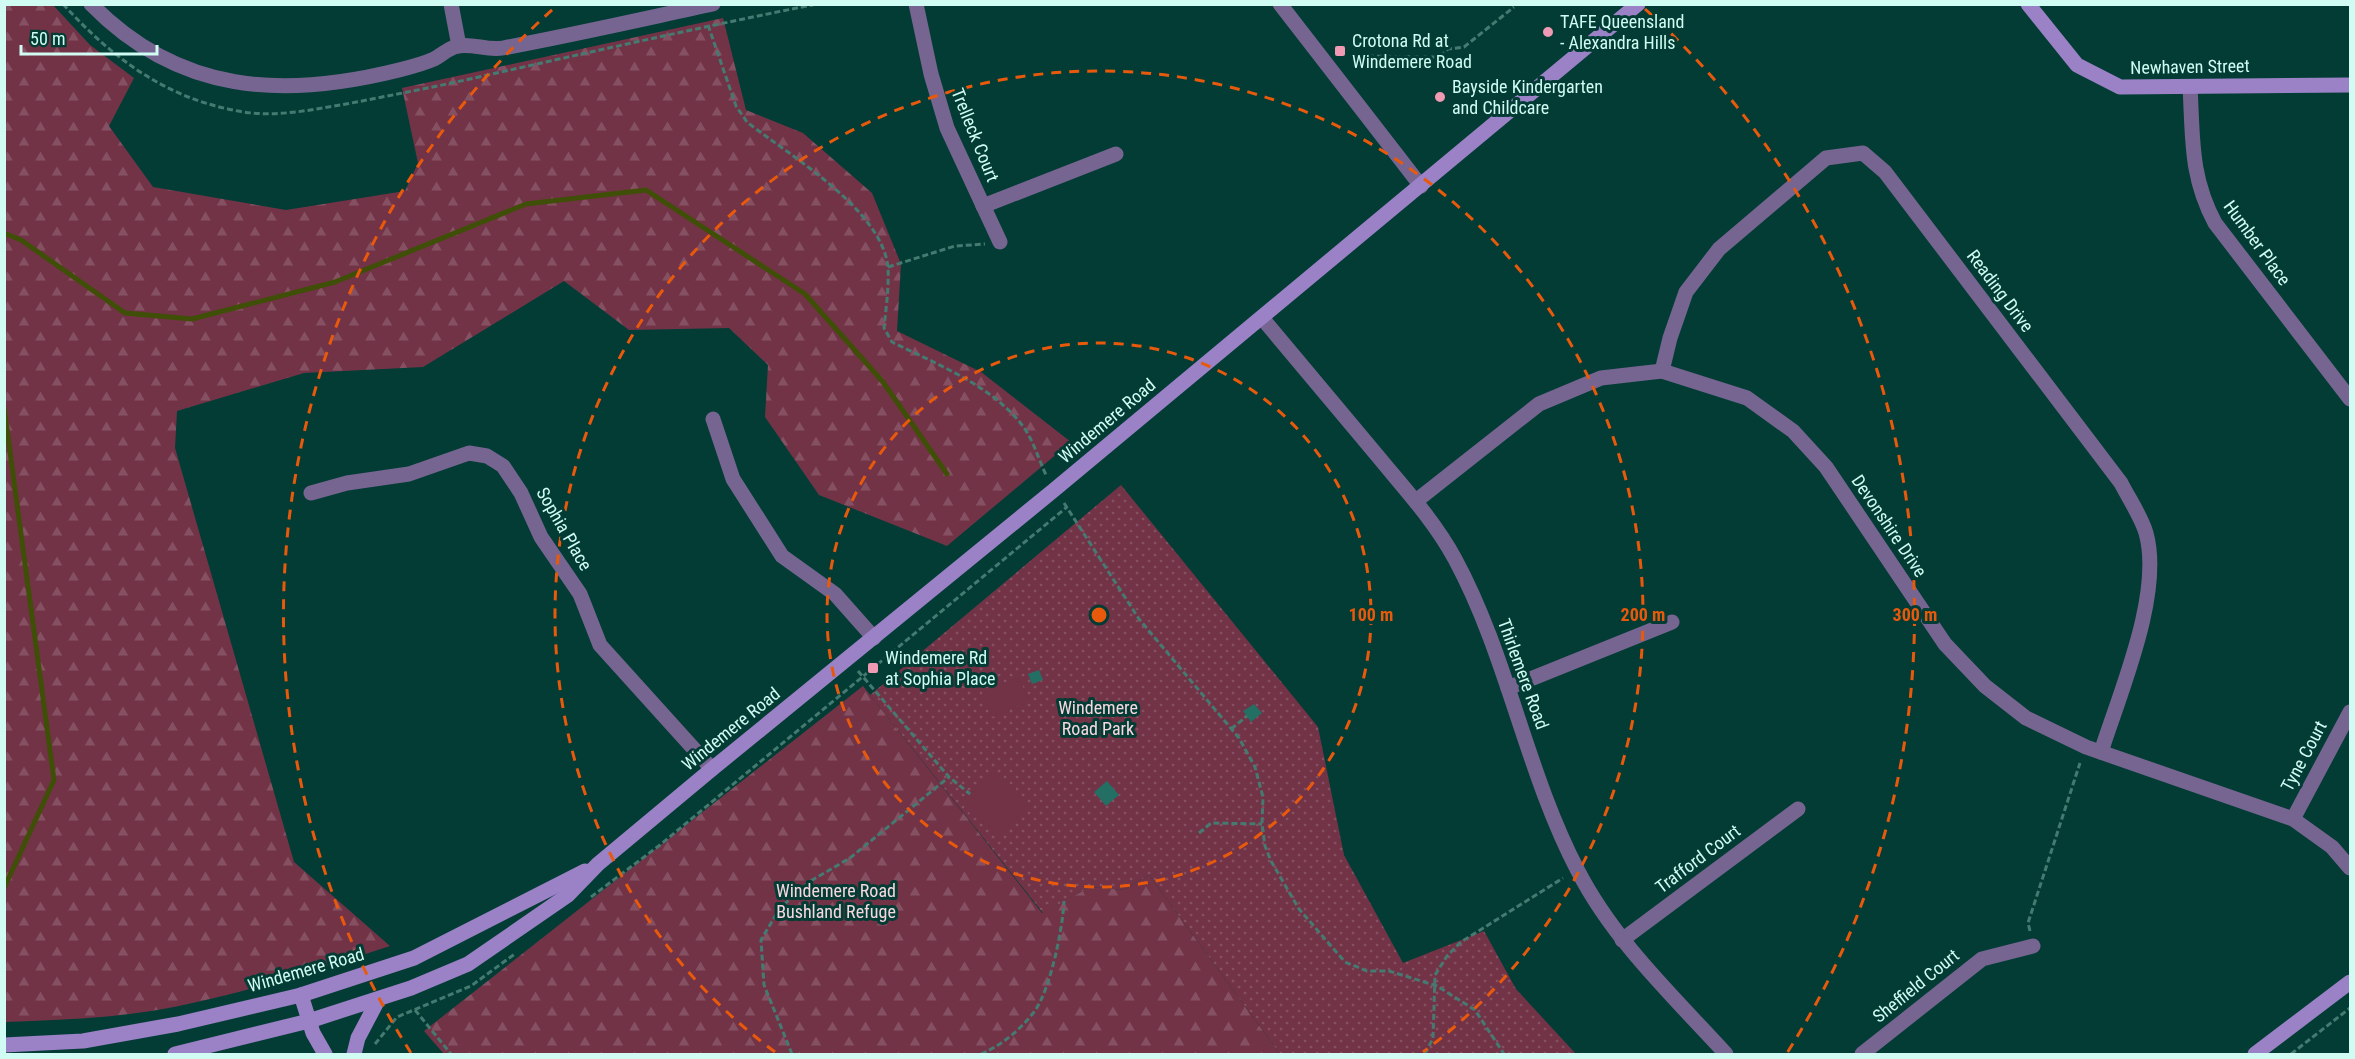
<svg xmlns="http://www.w3.org/2000/svg" width="2355" height="1059" viewBox="0 0 2355 1059" font-family="'Roboto Condensed',sans-serif">
<style>
.forest{fill:url(#forest-firs)}
.park{fill:url(#park-dots)}
.garden{fill:#723347}
.lines{fill:none;stroke-linecap:round;stroke-linejoin:round}
.stream{stroke:#404f07;stroke-width:5}
.building{fill:#246f64}
.path{stroke:#457a71;stroke-width:3;stroke-dasharray:6 3;stroke-linecap:butt}
.street{stroke:#766591;stroke-width:15}
.secondary{stroke:#9b81c6;stroke-width:15}
.ring{fill:none;stroke:#e8590c;stroke-width:3;stroke-dasharray:10 8}
.poi-dot{fill:#f19ab3;stroke:#033c34;stroke-width:2}
.labels{text-anchor:middle;stroke-width:6;stroke-linejoin:round;paint-order:stroke}
.poi-label{font-size:18px;fill:#d0fcf3;stroke:#033c34;text-anchor:start}
.street-label{font-size:18px;fill:#d0fcf3;stroke:#033c34}
.park-label{font-size:18px;fill:#f8d8e0;stroke:#033c34}
.centre{fill:#e8590c;stroke:#033c34;stroke-width:3}
.ring-label{font-size:18px;text-anchor:middle;font-weight:bold;fill:#e8590c;stroke:#033c34;stroke-width:6;stroke-linejoin:round;paint-order:stroke}
</style>
<defs>
<pattern id="forest-firs" width="22" height="20" patternUnits="userSpaceOnUse" patternTransform="scale(1.5)"><rect width="22" height="20" fill="#723347"/><path d="M5 1l3.5 6h-7zM16 11l3.5 6h-7z" fill="#855162"/></pattern>
<pattern id="park-dots" width="8" height="8" patternUnits="userSpaceOnUse" patternTransform="scale(1.5)"><rect width="8" height="8" fill="#723347"/><path d="M2 2h.1M6 6h.1" fill="none" stroke="#855162" stroke-width="1.8" stroke-linecap="round"/></pattern>
</defs>
<rect width="100%" height="100%" fill="#033c34"/>
<g class="forest">
<path d="M 4,5 L 53,5 L 90,45 L 134,78 L 109,126 L 153,187 L 286,210 L 405,191 L 418,163 L 402,88 L 723,18 L 746,110 L 803,133 L 872,193 L 901,264 L 897,331 L 981,372 L 1071,442 L 947,546 L 819,495 L 765,417 L 768,365 L 729,328 L 629,330 L 564,281 L 423,367 L 304,373 L 177,411 L 175,448 L 294,862 L 390,946 C 319,969 248,992 174,1007 C 119,1018 61,1020 5,1022 Z"/>
<path d="M 863,686 L 1042,913 L 1090,887 L 1124,890 L 1149,875 L 1280,1054 L 444,1054 L 424,1031 Z"/>
</g>
<path class="park" d="M 1121,485 L 1318,727 L 1344,855 L 1403,963 L 1484,931 L 1516,989 L 1576,1054 L 1280,1054 L 1149,875 L 1124,890 L 1090,887 L 1043,913 L 870,695 Z"/>
<g class="garden">
<path d="M 1019,677 L 1029,701 L 992,717 L 982,692 Z"/>
<path d="M 993,773 C 1011,781 1019,791 1026,809 L 1000,834 L 971,815 L 961,802 Z"/>
</g>
<g class="lines">
<g class="stream">
<path d="M 4,233 L 21,240 L 125,313 L 192,319 L 335,282 L 526,204 L 646,190 L 805,294 L 883,382 L 947,474"/>
<path d="M 4,407 L 54,780 L 4,888"/>
</g>
</g>
<g class="building">
<path d="M 1039,670 L 1043,680 L 1032,684 L 1028,674 Z"/>
<path d="M 1254,704 L 1262,713 L 1251,722 L 1243,711 Z"/>
<path d="M 1107,781 L 1119,795 L 1106,806 L 1094,792 Z"/>
</g>
<g class="lines">
<g class="path">
<path d="M 63,4 C 111,57 165,98 238,111 C 274,118 310,110 346,104 C 388,96 429,88 470,79 C 586,53 701,27 817,4"/>
<path d="M 708,25 L 736,106 L 747,122 C 790,156 883,210 888,268 C 889,287 886,309 884,328 L 892,342 C 936,364 991,385 1022,425 C 1033,439 1038,458 1046,475"/>
<path d="M 1359,56 L 1439,57 L 1448,49 L 1464,47 L 1514,7"/>
<path d="M 888,267 L 955,246 L 985,244"/>
<path d="M 1064,503 L 1139,619 L 1239,738 L 1255,767 L 1263,797 L 1262,824 L 1265,846 L 1271,861 L 1299,909 L 1345,962 L 1367,971 L 1389,971 L 1437,986 L 1475,1010 L 1504,1054"/>
<path d="M 858,671 L 949,777 L 970,794"/>
<path d="M 1231,729 L 1247,716"/>
<path d="M 1199,833 L 1211,823 L 1262,824"/>
<path d="M 591,897 L 660,845 L 1067,507"/>
<path d="M 2030,931 L 2028,923 L 2080,763"/>
<path d="M 415,1010 L 451,1054"/>
<path d="M 375,1044 L 397,1017 L 471,986 L 516,953"/>
<path d="M 792,1054 L 764,985 L 761,940 L 780,908 L 809,882 L 850,858 L 949,777"/>
<path d="M 981,1054 C 1002,1045 1020,1030 1034,1012 C 1050,991 1063,928 1064,901"/>
<path d="M 1425,1054 L 1433,1038 L 1435,975 L 1447,956 L 1461,942 L 1563,878"/>
<path d="M 2291,1054 L 2350,1008"/>
</g>
<g class="street">
<path d="M 91,4 C 179,94 283,99 399,70 C 411,67 423,64 434,59 C 442,55 448,48 458,46 C 473,43 487,51 503,48 C 573,35 643,19 713,4"/>
<path d="M 451,4 L 459,46"/>
<path d="M 916,4 L 931,74 L 947,128 L 1000,242"/>
<path d="M 1280,4 L 1421,186"/>
<path d="M 2190,87 C 2193,139 2190,176 2215,223 L 2350,399"/>
<path d="M 983,206 L 1116,154"/>
<path d="M 1262,318 C 1300,363 1338,408 1376,454 C 1403,487 1434,520 1455,559 C 1508,657 1526,772 1578,871 C 1614,941 1674,997 1726,1054"/>
<path d="M 1662,371 L 1670,338 L 1686,292 L 1719,249 L 1826,158 L 1863,153 L 1885,172 L 2121,483 C 2129,499 2141,516 2146,533 C 2163,594 2120,692 2101,752"/>
<path d="M 713,419 L 733,479 L 782,556 L 835,594 L 874,638"/>
<path d="M 311,493 L 347,483 L 409,474 L 469,453 L 487,456 L 503,466 L 521,493 L 541,537 L 580,594 L 600,645 L 712,769"/>
<path d="M 1416,501 L 1539,404 L 1601,378 L 1662,371 L 1747,398 L 1793,431 L 1826,467 L 1945,644 L 1985,686 L 2026,718 L 2086,747 L 2293,819 L 2332,847 L 2350,868"/>
<path d="M 1508,688 L 1672,622"/>
<path d="M 2293,819 L 2350,712"/>
<path d="M 1622,940 L 1798,809"/>
<path d="M 1862,1054 L 1982,959 L 2033,946"/>
</g>
<g class="secondary">
<path d="M 2028,4 L 2077,65 L 2120,87 L 2350,85"/>
<path d="M 301,995 L 313,1033 L 325,1054"/>
<path d="M 4,1045 L 83,1041 L 178,1024 L 301,995 L 414,958 L 585,871"/>
<path d="M 175,1054 L 309,1021 L 411,988 L 468,964 L 568,895 L 598,864 L 712,769 L 1054,490 L 1638,4"/>
<path d="M 354,1054 L 358,1038 L 378,1000"/>
<path d="M 2255,1054 L 2350,982"/>
</g>
</g>
<g class="ring">
<circle cx="1099" cy="615" r="272"/>
<path d="M775 1052A544 544 0 1 1 1423 1052"/>
<path d="M411 1053A816 816 0 0 1 553 9M1645 9A816 816 0 0 1 1787 1053"/>
</g>
<g class="poi-dot">
<circle cx="1548" cy="32" r="6"/>
<rect x="1334" y="45" width="12" height="12" rx="3"/>
<circle cx="1440" cy="97" r="6"/>
<rect x="867" y="662" width="12" height="12" rx="3"/>
</g>
<g class="labels">
<g class="poi-label">
<text x="1560" y="28">TAFE Queensland<tspan x="1560" dy="21">- Alexandra Hills</tspan></text>
<text x="1352" y="47">Crotona Rd at<tspan x="1352" dy="21">Windemere Road</tspan></text>
<text x="1452" y="93">Bayside Kindergarten<tspan x="1452" dy="21">and Childcare</tspan></text>
<text x="885" y="664">Windemere Rd<tspan x="885" dy="21">at Sophia Place</tspan></text>
</g>
<g class="street-label">
<text transform="translate(2190 67) rotate(-1)" y="6">Newhaven Street</text>
<text transform="translate(975 135) rotate(68)" y="6">Trelleck Court</text>
<text transform="translate(2257 243) rotate(54)" y="6">Humber Place</text>
<text transform="translate(2000 291) rotate(53)" y="6">Reading Drive</text>
<text transform="translate(1107 421) rotate(-40)" y="6">Windemere Road</text>
<text transform="translate(1889 526) rotate(56)" y="6">Devonshire Drive</text>
<text transform="translate(564 529) rotate(60)" y="6">Sophia Place</text>
<text transform="translate(1523 674) rotate(70)" y="6">Thirlemere Road</text>
<text transform="translate(731 729) rotate(-39)" y="6">Windemere Road</text>
<text transform="translate(2304 756) rotate(-62)" y="6">Tyne Court</text>
<text transform="translate(1698 859) rotate(-37)" y="6">Trafford Court</text>
<text transform="translate(306 970) rotate(-16)" y="6">Windemere Road</text>
<text transform="translate(1916 986) rotate(-39)" y="6">Sheffield Court</text>
</g>
<g class="park-label">
<text x="1098" y="714">Windemere<tspan x="1098" dy="21">Road Park</tspan></text>
<text x="836" y="897">Windemere Road<tspan x="836" dy="21">Bushland Refuge</tspan></text>
</g>
</g>
<circle cx="1099" cy="615" r="9" class="centre"/>
<g class="ring-label">
<text x="1371" y="621">100 m</text>
<text x="1643" y="621">200 m</text>
<text x="1915" y="621">300 m</text>
</g>
<rect width="2355" height="1059" fill="none" stroke="#d0fcf3" stroke-width="12"/>
<path d="M21 45v9h136v-9" fill="none" stroke="#d0fcf3" stroke-width="3"/>
<text x="30" y="45" font-size="18" fill="#d0fcf3" stroke="#033c34" stroke-width="4.5" paint-order="stroke">50 m</text>
</svg>
